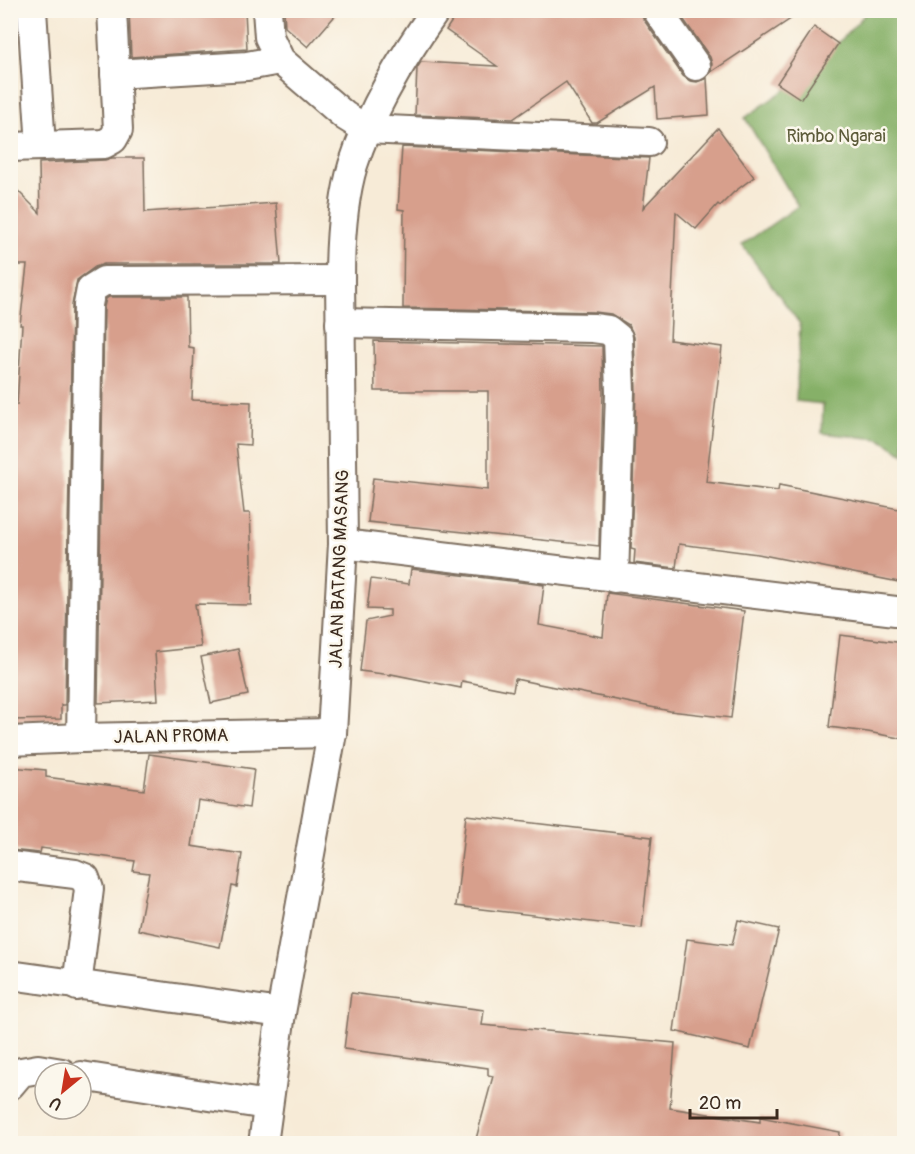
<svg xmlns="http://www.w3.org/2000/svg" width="915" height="1154" viewBox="0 0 915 1154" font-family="Pangolin,sans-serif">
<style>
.forest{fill:#86b068;stroke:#606d43;stroke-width:1.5}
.building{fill:#d79f8c}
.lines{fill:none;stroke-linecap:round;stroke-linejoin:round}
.minor-casing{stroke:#7d6e5f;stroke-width:32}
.minor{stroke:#fff;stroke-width:28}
.labels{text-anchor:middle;stroke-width:5;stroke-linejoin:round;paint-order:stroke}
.park-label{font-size:18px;fill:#5c5b39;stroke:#fbf7ec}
.street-label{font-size:18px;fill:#3b2a1e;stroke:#fbf7ec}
</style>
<rect width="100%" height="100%" fill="#fbf7ec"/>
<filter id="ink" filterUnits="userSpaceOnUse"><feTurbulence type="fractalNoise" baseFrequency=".0167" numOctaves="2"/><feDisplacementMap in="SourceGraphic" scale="12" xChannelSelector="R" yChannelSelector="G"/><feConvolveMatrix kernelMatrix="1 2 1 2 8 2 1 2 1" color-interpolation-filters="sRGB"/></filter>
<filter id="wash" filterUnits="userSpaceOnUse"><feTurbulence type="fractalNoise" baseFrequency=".008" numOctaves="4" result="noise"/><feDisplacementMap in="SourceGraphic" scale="24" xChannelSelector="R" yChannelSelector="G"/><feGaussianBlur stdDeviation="1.35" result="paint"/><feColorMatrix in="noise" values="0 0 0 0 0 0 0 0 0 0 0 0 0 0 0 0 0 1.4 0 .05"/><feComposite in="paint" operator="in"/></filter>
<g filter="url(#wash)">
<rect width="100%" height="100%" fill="#f7ebd7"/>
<path class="forest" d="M 868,11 L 904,11 L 904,454 L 880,439 L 822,433 L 823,404 L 796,401 L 800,324 L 742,245 L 798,206 L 745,118 L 797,81 L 843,38 Z"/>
<g id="blocks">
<g class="building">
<path d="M 129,10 L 245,10 L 247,49 L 131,57 Z"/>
<path d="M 284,10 L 340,10 L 308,47 L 285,27 Z"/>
<path d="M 459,10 L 641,10 L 643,19 L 683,76 L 690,81 L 697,82 L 707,78 L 709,115 L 657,119 L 655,87 L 597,123 L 592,123 L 566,82 L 513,119 L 415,115 L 417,68 L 421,62 L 497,66 L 446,30 Z"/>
<path d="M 677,10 L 804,10 L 711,72 L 712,64 L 710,57 Z"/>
<path d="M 814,27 L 838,44 L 801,99 L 777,83 Z"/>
<path d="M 718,128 L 754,177 L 734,192 L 720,206 L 718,204 L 696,229 L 676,212 L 670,340 L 722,347 L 706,482 L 778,491 L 779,485 L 904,510 L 904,583 L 758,554 L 679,544 L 676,568 L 634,563 L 635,550 L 631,549 L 636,391 L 634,337 L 629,325 L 611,314 L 595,312 L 403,308 L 404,210 L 398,209 L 402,147 L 649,158 L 643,208 Z"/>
<path d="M 112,158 L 144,158 L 145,212 L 276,203 L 281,264 L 104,264 L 95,267 L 77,280 L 72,305 L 65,705 L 61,705 L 61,719 L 10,720 L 10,405 L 17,405 L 22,325 L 20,325 L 27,265 L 10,265 L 10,183 L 40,213 L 39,163 L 105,160 Z"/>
<path d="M 109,297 L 187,297 L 188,347 L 194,348 L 192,400 L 251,402 L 250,445 L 236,444 L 244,513 L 250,513 L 252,559 L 251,605 L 195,604 L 201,647 L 155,652 L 158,700 L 98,703 L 104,307 L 106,299 Z"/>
<path d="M 374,341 L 602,346 L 603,392 L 599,546 L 368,522 L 373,478 L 488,490 L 488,391 L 375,391 Z"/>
<path d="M 411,569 L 544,585 L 539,625 L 603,637 L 607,593 L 744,611 L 731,718 L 670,711 L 515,679 L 513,691 L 462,681 L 461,688 L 391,674 L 391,675 L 360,671 L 366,621 L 390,616 L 390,610 L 367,609 L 371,579 L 409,584 Z"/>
<path d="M 840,635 L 904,643 L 904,739 L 868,732 L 829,727 Z"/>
<path d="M 238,649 L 248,695 L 211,703 L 201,657 Z"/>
<path d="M 149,754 L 254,769 L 249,808 L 198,800 L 191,846 L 242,854 L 237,887 L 232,886 L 220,947 L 138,930 L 149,873 L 133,871 L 135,861 L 41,848 L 40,853 L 10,850 L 10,767 L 46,770 L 46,777 L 144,790 Z"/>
<path d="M 466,815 L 652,837 L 642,928 L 456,906 Z"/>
<path d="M 738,920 L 779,929 L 750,1049 L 674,1031 L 687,939 L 732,945 Z"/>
<path d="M 351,993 L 484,1010 L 482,1025 L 675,1043 L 670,1108 L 760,1122 L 760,1117 L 840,1132 L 839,1143 L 494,1143 L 476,1139 L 493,1076 L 488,1075 L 488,1068 L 344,1049 Z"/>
</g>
</g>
</g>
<g filter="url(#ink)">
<use href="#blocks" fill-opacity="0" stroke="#7d6e5f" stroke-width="1.5"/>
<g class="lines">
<g class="minor-casing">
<g id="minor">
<path d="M 32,10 L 41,146"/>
<path d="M 267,10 L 269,37 L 280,60 L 345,116 L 366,129 L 649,142"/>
<path d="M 657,10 L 696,66"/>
<path d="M 115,74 L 247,66 L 280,60"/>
<path d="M 10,147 L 104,144 L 113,139 L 118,130 L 112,10"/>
<path d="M 340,323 L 593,328 L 608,330 L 618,338 L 620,392 L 614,578"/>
<path d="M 343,544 L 904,612"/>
<path d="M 81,738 L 88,305 L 91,289 L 104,281 L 340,280"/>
<path d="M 10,741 L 81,738 L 332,733"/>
<path d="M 10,866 L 75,874 L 85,878 L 89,889 L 77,986"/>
<path d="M 10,975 L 281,1013"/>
<path d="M 81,1076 L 268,1105"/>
<path d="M 10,1085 L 21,1072 L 38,1069 L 62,1073"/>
<path d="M 263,1144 L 281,1013 L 332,733 L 343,544 L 340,280 C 340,242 342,202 353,165 C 371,109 402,58 436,10"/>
</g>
</g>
<use href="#minor" class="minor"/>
</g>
</g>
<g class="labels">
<g class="park-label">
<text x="836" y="142">Rimbo Ngarai</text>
</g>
<g class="street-label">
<text transform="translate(339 569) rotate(-88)" y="6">JALAN BATANG MASANG</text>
<text transform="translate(171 736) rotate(-1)" y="6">JALAN PROMA</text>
</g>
</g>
<rect width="915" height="1154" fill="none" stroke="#fbf7ec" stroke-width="36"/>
<g transform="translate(63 1091) rotate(210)"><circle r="28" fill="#fbf7ec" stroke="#aea59a" stroke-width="1.5"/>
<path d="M0-4.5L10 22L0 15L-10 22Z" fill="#c8321e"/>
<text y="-9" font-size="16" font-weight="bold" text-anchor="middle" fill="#3b2a1e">U</text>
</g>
<path d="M690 1109v9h87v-9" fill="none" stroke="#3b2a1e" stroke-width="3"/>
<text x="699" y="1109" font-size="18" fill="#3b2a1e" stroke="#fbf7ec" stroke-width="4.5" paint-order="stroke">20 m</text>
</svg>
